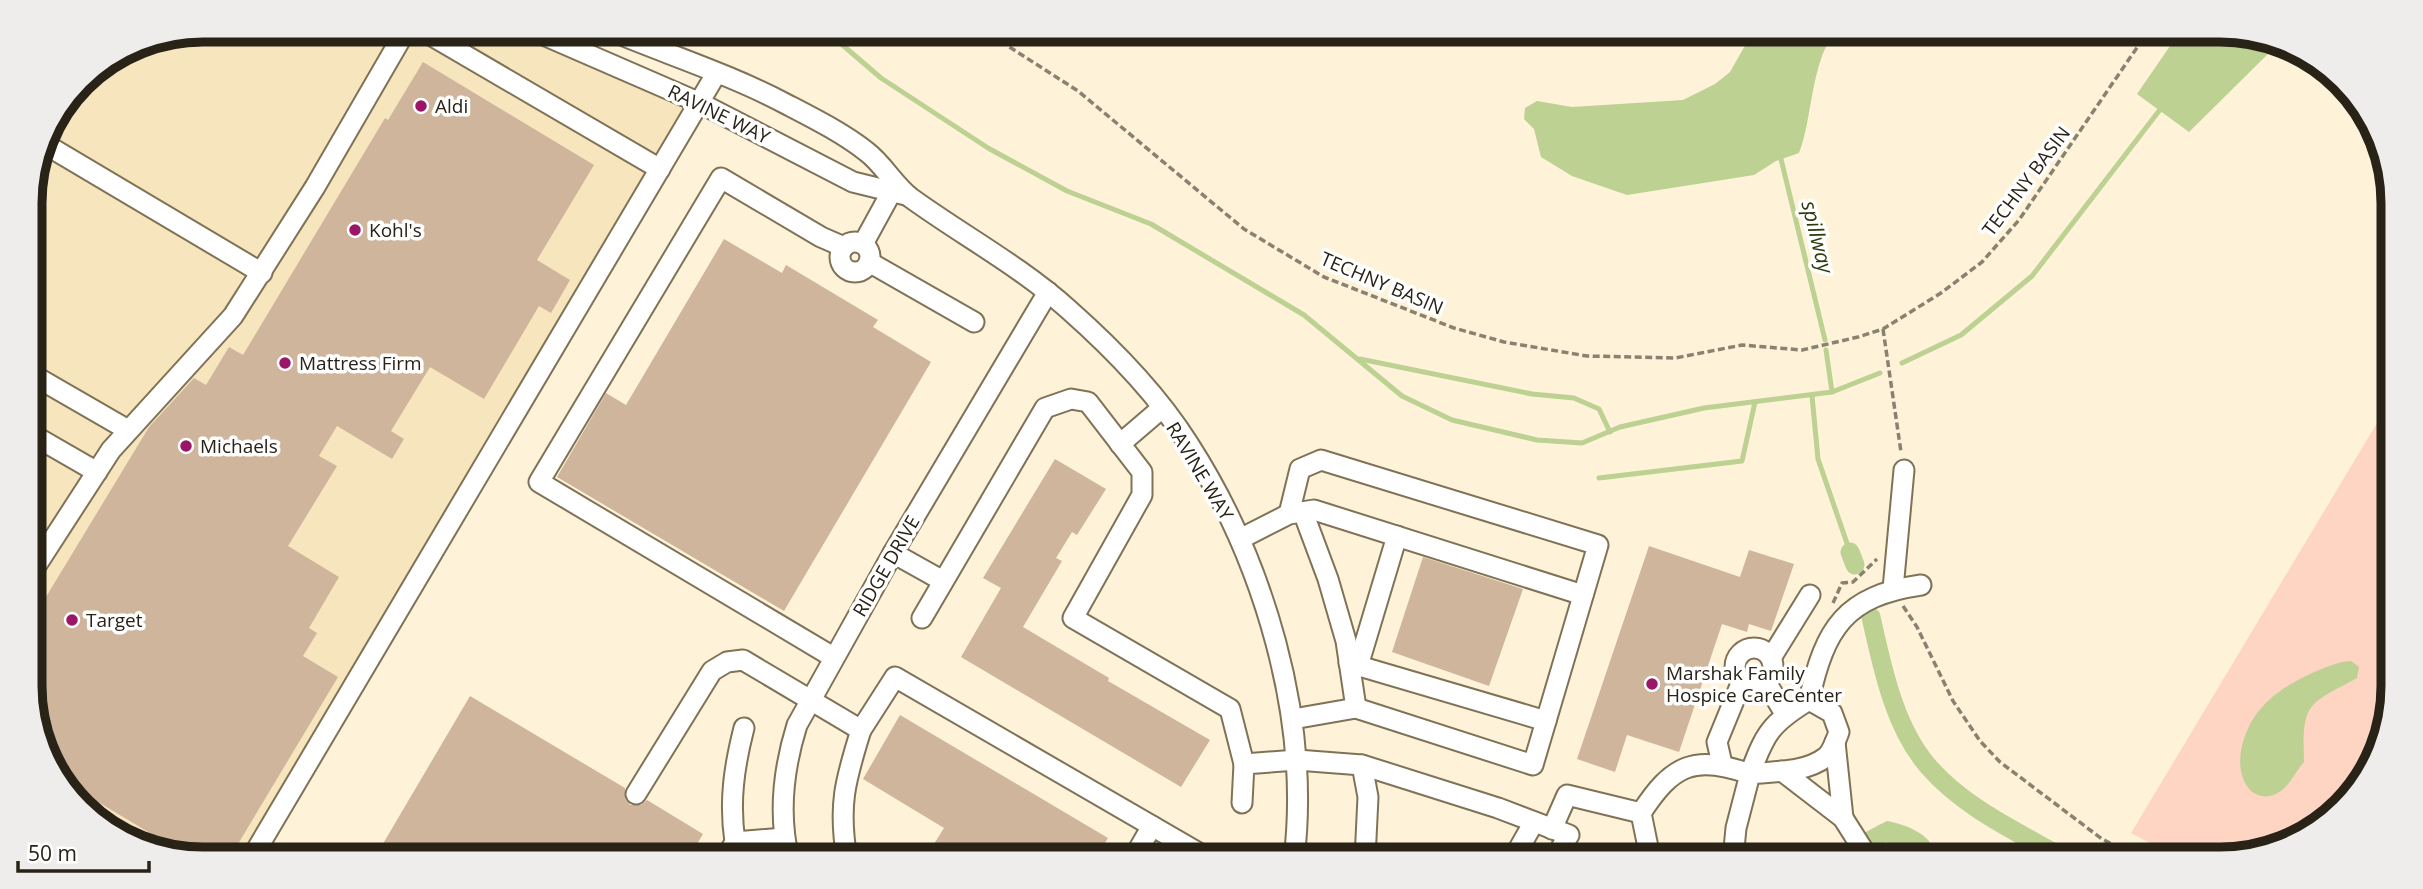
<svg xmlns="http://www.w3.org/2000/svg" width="2423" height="889" viewBox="0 0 2423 889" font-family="'Open Sans',sans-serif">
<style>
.built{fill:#f7e5be}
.green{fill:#fed5c2}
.water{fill:#bcd192}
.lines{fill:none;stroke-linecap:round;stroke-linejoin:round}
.stream{stroke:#bcd192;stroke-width:5}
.canal{stroke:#bcd192;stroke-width:19}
.building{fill:#ceb59c}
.minor-casing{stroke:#7f7256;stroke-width:23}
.path{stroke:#8a8270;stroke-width:3.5;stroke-dasharray:7 3.5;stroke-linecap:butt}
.minor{stroke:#fff;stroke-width:19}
.poi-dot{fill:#9c1667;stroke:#fff;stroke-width:2.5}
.labels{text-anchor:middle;stroke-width:7;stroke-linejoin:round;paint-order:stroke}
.poi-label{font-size:19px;fill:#282217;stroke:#fff;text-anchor:start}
.street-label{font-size:19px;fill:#282217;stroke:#fff}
.water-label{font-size:21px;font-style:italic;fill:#2c3809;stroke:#fff}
.rim{fill:none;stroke:#282217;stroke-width:9}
</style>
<rect width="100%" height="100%" fill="#fef2d9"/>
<path class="built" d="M 203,30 L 515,30 L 535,43 L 691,109 L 695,130 L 250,859 L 203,859 L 148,850 L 72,800 L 33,719 L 30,191 L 48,126 L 88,73 L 137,43 Z"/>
<path class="green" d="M 2389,403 L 2384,741 L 2326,823 L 2231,859 L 2180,859 L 2131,833 Z"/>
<g class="water">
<path d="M 1754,30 L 1839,30 C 1811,52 1813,120 1799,153 L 1776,161 L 1754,175 L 1627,195 L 1572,176 L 1541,157 L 1534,129 L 1524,119 L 1525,108 L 1537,101 L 1572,107 L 1683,100 L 1715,84 L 1730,72 Z"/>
<path d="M 2181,30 L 2220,30 L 2275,39 L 2282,43 L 2274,48 L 2189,132 L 2137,94 Z"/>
<path d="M 2351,661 L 2359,667 L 2357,678 C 2308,705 2302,701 2304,762 C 2295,772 2289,788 2276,794 C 2267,798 2258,797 2251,791 C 2232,771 2241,737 2255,716 C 2269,696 2289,684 2310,674 C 2324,668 2336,662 2351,661 Z"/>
<path d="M 1887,821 C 1907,825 1936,835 1935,859 L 1898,859 L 1886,842 L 1852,859 L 1772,859 C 1784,838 1808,854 1828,851 C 1834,850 1876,826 1887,821 Z"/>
</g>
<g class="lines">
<g class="stream">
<path d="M 832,30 L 839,42 L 881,78 L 988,148 L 1067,191 L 1151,224 L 1304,315 L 1402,396 L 1452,420 L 1537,440 L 1582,443 L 1620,427 L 1704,408 L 1832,392 L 1880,373"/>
<path d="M 1780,155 L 1825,340"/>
<path d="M 1826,350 L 1832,392"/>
<path d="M 1360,359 L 1532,394 L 1574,398 L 1599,409 L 1610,432"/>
<path d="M 1902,363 L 1961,335 L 2032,276 L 2162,107"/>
<path d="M 1812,396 L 1818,459 L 1850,552"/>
<path d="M 1599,478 L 1742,461 L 1755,402"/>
</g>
<g class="canal">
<path d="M 1850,552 L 1855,565"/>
<path d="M 1871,617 C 1882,666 1894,727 1928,766 C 1964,808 2018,832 2065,859"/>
</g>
</g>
<g class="building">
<path d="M 423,62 L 594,165 L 537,260 L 570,280 L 551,313 L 539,306 L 484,399 L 430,367 L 391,431 L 404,439 L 392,459 L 337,426 L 319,456 L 337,466 L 288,546 L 339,577 L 309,628 L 317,633 L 303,656 L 338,677 L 229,859 L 190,857 L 63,781 L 33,719 L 32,620 L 149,427 L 194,378 L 206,385 L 229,347 L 243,355 L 385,118 L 388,120 Z"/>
<path d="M 724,239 L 782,273 L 786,265 L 878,320 L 873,327 L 931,362 L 784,611 L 557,477 L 606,393 L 626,405 Z"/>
<path d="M 1055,459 L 1106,489 L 1077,535 L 1072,532 L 1056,558 L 1062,561 L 1023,627 L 1109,678 L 1108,681 L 1210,740 L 1181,787 L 961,657 L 1001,588 L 983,578 Z"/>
<path d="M 1649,546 L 1740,577 L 1749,550 L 1794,564 L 1771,631 L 1749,624 L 1747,632 L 1722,624 L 1679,752 L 1627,735 L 1615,772 L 1577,759 Z"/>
<path d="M 1423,557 L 1523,589 L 1489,686 L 1392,652 Z"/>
<path d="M 470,696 L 625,788 L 625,799 L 630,805 L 641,805 L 647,800 L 703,834 L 688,859 L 374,859 Z"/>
<path d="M 900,715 L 1108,838 L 1095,859 L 960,859 L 934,844 L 944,828 L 863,779 Z"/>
</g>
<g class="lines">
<g class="minor-casing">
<g id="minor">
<path d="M 422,30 L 660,169"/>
<path d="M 532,30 L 700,103 L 853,182 L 906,195"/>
<path d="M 609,30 C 666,54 732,75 786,104 C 813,118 843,133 867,152 C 883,164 894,185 911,198 C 962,235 1020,266 1068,309 C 1111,347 1157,394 1188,443 C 1264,561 1311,719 1294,859"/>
<path d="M 43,143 L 262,273"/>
<circle cx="855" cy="257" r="15"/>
<path d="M 863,244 L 892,191"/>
<path d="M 869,262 L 974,322"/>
<path d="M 31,374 L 128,430"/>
<path d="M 31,434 L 97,472"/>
<path d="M 1120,444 L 1162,408"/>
<path d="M 1289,514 L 1300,469 L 1321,460 L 1598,545 L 1533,765 L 1356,708"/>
<path d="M 1240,539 L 1289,514 L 1314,510 L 1583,595"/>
<path d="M 893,553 L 943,581"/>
<path d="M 32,572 L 111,450 L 233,316 L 315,187 L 406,30"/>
<path d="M 1893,589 L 1904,470"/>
<path d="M 922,618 L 1045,408 L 1071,399 L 1088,402 L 1142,472 L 1142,495 L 1073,618 L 1230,709 L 1244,764"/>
<circle cx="1754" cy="667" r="19"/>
<path d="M 833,657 L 539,482 L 721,178 L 821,237 L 844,247"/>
<path d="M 1771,658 L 1810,595"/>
<path d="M 1349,663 L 1546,721"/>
<path d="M 1358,666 L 1397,536"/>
<path d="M 1766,682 L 1785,714"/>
<path d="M 1809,700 C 1825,628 1845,596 1921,585"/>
<path d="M 1293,719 L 1356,708 L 1346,641 L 1328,579 L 1303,512"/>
<path d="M 1722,764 L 1717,742 L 1742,681"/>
<path d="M 1362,765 L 1368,797 L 1365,859"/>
<path d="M 1782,771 L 1843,818 L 1835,742"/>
<path d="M 636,794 L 712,671 L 727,662 L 743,660 L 861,730 L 895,677 L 1209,859"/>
<path d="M 1242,803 L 1244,764 L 1297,760 L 1362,765 L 1498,808 L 1569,835 L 1554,859"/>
<path d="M 1843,818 L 1869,859"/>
<path d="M 1552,829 L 1567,795 L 1641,813"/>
<path d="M 735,842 C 729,802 734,767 744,728"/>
<path d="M 251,859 L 716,74"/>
<path d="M 725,859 L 735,842 L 784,838"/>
<path d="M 789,859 C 778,814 783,770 797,725 L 893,553 L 1048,292"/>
<path d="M 847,859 C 838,806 845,781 861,730"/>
<path d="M 1133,859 L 1152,826"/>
<path d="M 1513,859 L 1534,822"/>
<path d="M 1654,859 L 1649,852 L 1641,813 C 1672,765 1694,754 1750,774 C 1765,733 1771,723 1809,700 L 1832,713 L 1839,732 C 1836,740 1832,752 1826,757 C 1805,773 1775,771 1750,774 L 1736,828 L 1733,859"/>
</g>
</g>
<g class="path">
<path d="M 983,30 L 1078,91 L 1244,229 L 1324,277 L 1454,328 L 1504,342 L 1587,356 L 1675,358 L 1742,345 L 1802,350 L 1858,337 L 1883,329 L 1941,293 L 1982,262 L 2019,220 L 2149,30"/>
<path d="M 1883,329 L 1901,452"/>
<path d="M 1833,603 L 1842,583 L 1853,582 L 1877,559"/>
<path d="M 1903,606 L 1917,627 L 1953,701 L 1980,741 L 2000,762 L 2102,839 L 2141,859"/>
</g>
<use href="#minor" class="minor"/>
</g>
<g class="poi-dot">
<circle cx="421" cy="106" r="7"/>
<circle cx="355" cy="230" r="7"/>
<circle cx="285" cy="363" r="7"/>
<circle cx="186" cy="446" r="7"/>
<circle cx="72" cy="620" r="7"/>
<circle cx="1652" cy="684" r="7"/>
</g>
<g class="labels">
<g class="poi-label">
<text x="435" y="113">Aldi</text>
<text x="369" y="237">Kohl's</text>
<text x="299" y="370">Mattress Firm</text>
<text x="200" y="453">Michaels</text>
<text x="86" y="627">Target</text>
<text x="1666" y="680">Marshak Family<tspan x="1666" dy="22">Hospice CareCenter</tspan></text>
</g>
<g class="street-label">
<text transform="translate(719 114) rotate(26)" y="7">RAVINE WAY</text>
<text transform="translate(2026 181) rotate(-53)" y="7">TECHNY BASIN</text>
<text transform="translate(1382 283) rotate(23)" y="7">TECHNY BASIN</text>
<text transform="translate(1200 471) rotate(59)" y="7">RAVINE WAY</text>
<text transform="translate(886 566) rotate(-60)" y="7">RIDGE DRIVE</text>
</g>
<g class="water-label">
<text transform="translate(1817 237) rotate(76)" y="7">spillway</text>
</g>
</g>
<path d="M0 0H2423V889H0ZM203 42H2220A161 161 0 0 1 2381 203V686A161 161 0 0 1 2220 847H203A161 161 0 0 1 42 686V203A161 161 0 0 1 203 42Z" fill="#eeedec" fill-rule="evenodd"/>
<path class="rim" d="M203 42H2220A161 161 0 0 1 2381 203V686A161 161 0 0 1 2220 847H203A161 161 0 0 1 42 686V203A161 161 0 0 1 203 42Z"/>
<path d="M18 861v10h131v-10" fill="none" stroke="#282217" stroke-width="3.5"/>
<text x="28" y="861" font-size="21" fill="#282217" stroke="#ffffff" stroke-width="5" paint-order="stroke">50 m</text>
</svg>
